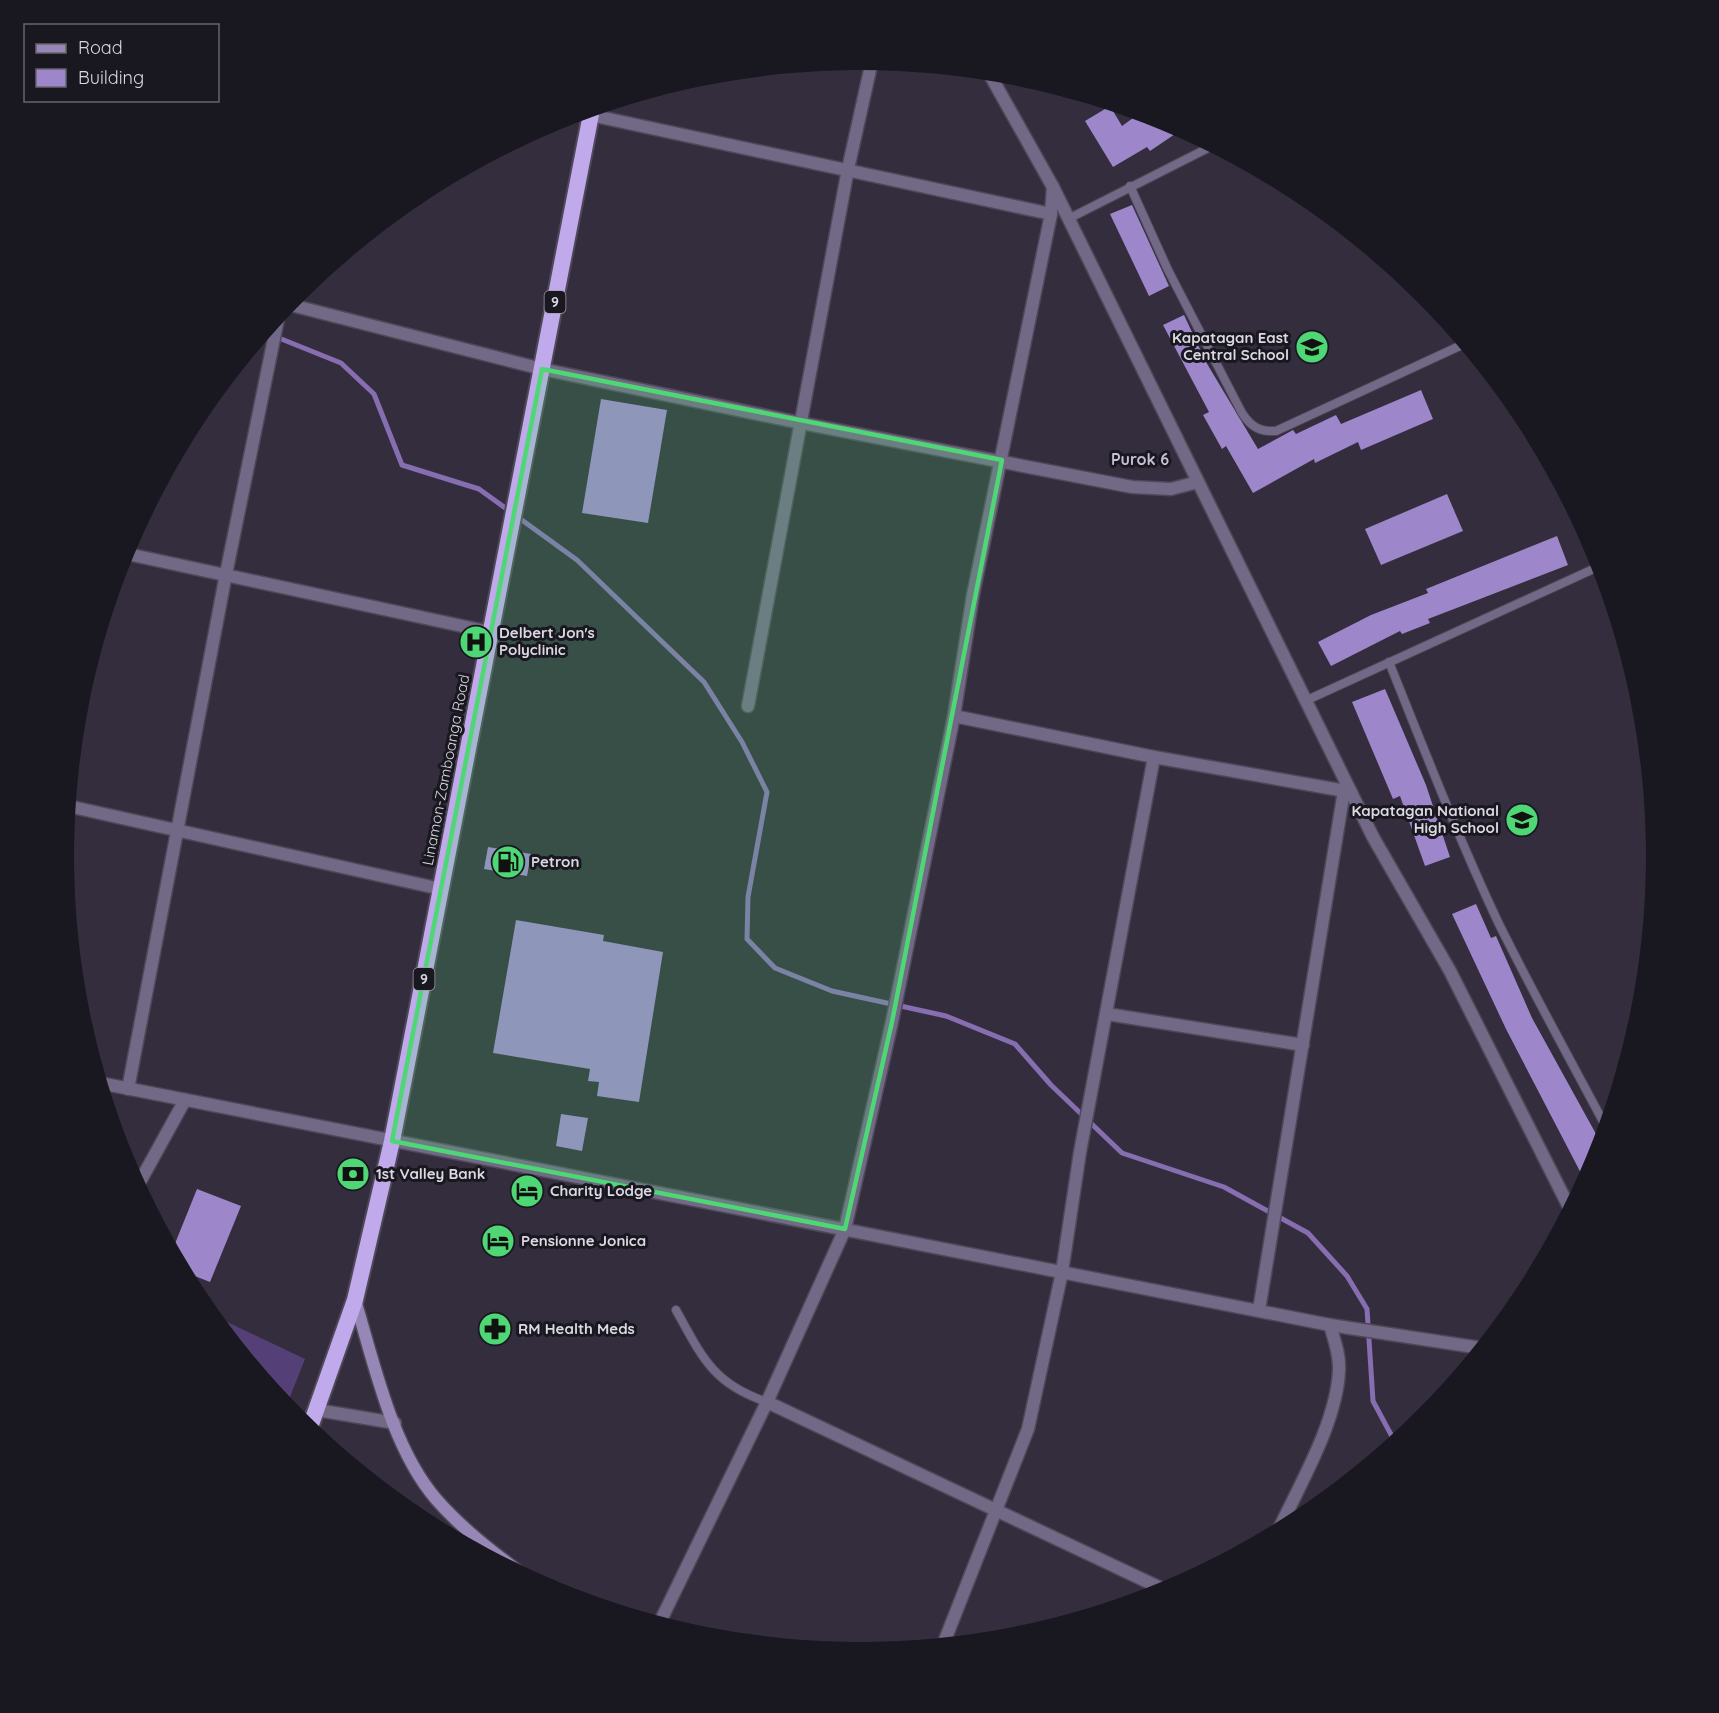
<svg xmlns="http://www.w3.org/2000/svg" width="1719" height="1713" viewBox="0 0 1719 1713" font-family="Quicksand,sans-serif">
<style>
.green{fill:#544077}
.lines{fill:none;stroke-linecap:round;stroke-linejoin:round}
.stream{stroke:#866eb1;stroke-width:5}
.building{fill:#9e86cb}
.service-casing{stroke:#4e4858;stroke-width:10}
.minor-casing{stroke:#4e4858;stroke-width:15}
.tertiary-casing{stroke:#4e4858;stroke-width:15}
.secondary-casing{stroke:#4e4858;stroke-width:15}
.trunk-casing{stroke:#4e4858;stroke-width:20}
.service{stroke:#726986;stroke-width:8}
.minor{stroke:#726986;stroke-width:12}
.tertiary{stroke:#726986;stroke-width:12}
.secondary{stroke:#9687b6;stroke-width:12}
.trunk{stroke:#c0aaec;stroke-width:16}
.marked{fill:#4fd675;fill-opacity:0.2;stroke:#4fd675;stroke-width:4.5;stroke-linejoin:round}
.labels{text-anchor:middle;stroke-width:6;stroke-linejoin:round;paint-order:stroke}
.shield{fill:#19171f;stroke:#a19ea8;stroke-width:1.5}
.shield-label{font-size:14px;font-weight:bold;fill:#dbd8e2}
.poi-label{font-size:15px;font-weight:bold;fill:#dbd8e2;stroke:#19171f;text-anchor:start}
.street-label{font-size:15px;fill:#dbd8e2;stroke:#19171f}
.neighbourhood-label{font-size:16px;font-weight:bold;fill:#c5bfd4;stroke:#19171f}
</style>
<rect width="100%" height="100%" fill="#332d3e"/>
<path class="green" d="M 210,1314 L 305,1359 L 286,1407 Z"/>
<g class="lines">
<path class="stream" d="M 264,332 L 341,363 L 374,394 L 402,465 L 479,489 L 577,560 L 704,682 L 742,742 L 767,792 L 748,897 L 747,939 L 775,968 L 832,991 L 946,1016 L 1015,1044 L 1051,1085 L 1122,1153 L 1224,1187 L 1308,1233 L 1347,1276 L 1367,1309 L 1373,1401 L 1395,1442"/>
</g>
<g class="building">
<path d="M 1110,106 L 1122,126 L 1140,113 L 1165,121 L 1181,130 L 1150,151 L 1147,147 L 1113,167 L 1085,121 Z"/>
<path d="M 1132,205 L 1169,286 L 1149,296 L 1110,214 Z"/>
<path d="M 1184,315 L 1206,362 L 1258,449 L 1293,430 L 1296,434 L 1336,415 L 1341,424 L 1421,390 L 1433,419 L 1361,450 L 1358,442 L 1315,463 L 1314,459 L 1253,493 L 1226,446 L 1222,449 L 1203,415 L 1209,412 L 1163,325 Z"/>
<path d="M 601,399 L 667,410 L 648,523 L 582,513 Z"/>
<path d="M 1447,494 L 1463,531 L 1381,565 L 1365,529 Z"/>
<path d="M 1557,536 L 1568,565 L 1428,619 L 1430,623 L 1402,634 L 1400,631 L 1331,666 L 1318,642 L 1371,615 L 1428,593 L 1426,589 Z"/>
<path d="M 1385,689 L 1426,785 L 1450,857 L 1425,866 L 1400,796 L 1393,799 L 1352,702 Z"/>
<path d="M 488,847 L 531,854 L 527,876 L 484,869 Z"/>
<path d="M 1476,904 L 1491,938 L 1496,936 L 1532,1018 L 1601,1143 L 1585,1181 L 1506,1029 L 1452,914 Z"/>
<path d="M 516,920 L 604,935 L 603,941 L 663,952 L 639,1102 L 597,1096 L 599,1082 L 588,1081 L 590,1069 L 493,1053 Z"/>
<path d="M 561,1114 L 588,1118 L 582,1151 L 556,1146 Z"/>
<path d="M 345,1163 L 364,1167 L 359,1189 L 340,1185 Z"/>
<path d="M 197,1189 L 241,1206 L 210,1282 L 182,1271 L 172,1251 Z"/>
</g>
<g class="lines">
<g class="service-casing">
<g id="service">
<path d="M 1130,186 L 1168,270 L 1242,413 C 1251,427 1260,432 1276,431 L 1464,344"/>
<path d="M 1068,219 L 1212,146"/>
<path d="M 1389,662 C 1424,749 1458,837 1498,922 C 1532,991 1570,1059 1606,1127"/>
<path d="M 1305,701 L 1600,566"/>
<path d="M 676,1310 C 702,1357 713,1384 767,1402"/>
</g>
</g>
<g class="minor-casing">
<g id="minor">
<path d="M 581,113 L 1051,214"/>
<path d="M 287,304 L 542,369 L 801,423 L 1132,487 L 1171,489 L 1198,482"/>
<path d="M 123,553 L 490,632"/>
<path d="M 748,706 L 848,169 L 872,61"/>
<path d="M 954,716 L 1154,757 L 1351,792"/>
<path d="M 68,806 L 441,889"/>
<path d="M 1107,1014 L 1303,1045"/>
<path d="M 128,1089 L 226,574 L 279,314"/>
<path d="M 137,1187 L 185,1100"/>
<path d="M 1259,1310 L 1344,791"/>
<path d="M 767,1402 L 1167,1591"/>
<path d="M 317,1410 L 395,1423"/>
<path d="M 1278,1531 C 1300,1484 1337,1422 1339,1370 C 1340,1355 1334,1339 1330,1325"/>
<path d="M 659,1624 L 767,1402 L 845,1229 L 892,1022 L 954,716 L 973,595 L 1051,214 L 1053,187"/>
<path d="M 943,1645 L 1028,1429 L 1062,1272 L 1080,1152 L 1154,757"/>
</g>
</g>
<g class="tertiary-casing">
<g id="tertiary">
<path d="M 989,73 L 1053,187 L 1373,837 L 1450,971 L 1570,1209"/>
<path d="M 100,1083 L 1330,1325 L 1481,1348"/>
</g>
</g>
<g class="secondary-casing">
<path id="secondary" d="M 355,1300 C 374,1363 392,1448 436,1499 C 462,1529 494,1553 526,1577"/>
</g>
<g class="trunk-casing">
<path id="trunk" d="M 309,1430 L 355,1300 L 392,1141 L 592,109"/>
</g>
<use href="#service" class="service"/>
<use href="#minor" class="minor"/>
<use href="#tertiary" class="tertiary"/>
<use href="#secondary" class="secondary"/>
<use href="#trunk" class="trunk"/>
</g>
<path class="marked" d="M 542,369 L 1002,460 L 892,1022 L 845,1229 L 392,1141 Z"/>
<defs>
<g id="school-disc" transform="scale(1.725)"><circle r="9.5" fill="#4fd675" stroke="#19171f"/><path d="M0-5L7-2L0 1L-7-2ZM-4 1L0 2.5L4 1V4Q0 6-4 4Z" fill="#111"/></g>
<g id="hospital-disc" transform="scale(1.725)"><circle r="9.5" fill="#4fd675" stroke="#19171f"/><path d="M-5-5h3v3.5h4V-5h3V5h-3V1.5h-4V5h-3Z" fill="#111"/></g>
<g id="fuel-disc" transform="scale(1.725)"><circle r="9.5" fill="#4fd675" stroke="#19171f"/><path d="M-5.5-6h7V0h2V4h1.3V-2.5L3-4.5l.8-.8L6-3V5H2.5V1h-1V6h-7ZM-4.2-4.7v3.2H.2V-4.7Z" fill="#111"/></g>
<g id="bank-disc" transform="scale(1.725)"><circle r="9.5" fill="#4fd675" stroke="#19171f"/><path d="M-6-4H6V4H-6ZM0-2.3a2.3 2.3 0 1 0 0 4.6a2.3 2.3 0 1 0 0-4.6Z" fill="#111"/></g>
<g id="hotel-disc" transform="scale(1.725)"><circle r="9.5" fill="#4fd675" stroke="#19171f"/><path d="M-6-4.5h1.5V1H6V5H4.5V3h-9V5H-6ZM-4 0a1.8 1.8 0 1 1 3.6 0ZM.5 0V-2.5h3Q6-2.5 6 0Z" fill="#111"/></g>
<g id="pharmacy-disc" transform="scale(1.725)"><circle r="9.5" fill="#4fd675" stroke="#19171f"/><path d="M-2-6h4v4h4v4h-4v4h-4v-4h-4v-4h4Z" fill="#111"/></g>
</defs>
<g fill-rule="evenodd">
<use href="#school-disc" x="1312" y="347"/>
<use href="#hospital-disc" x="476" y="642"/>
<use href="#school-disc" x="1522" y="820"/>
<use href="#fuel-disc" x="508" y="862"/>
<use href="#bank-disc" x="353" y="1174"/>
<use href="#hotel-disc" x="527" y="1191"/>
<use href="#hotel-disc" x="498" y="1241"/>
<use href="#pharmacy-disc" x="495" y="1329"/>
</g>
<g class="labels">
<g class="shield">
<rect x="544.5" y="291" width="21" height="22" rx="4.5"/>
<rect x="413.5" y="968" width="21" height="22" rx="4.5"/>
</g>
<g class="shield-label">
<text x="555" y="307">9</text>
<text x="424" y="984">9</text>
</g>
<g class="poi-label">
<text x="1289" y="343" text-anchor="end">Kapatagan East<tspan x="1289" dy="17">Central School</tspan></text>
<text x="499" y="638">Delbert Jon's<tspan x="499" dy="17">Polyclinic</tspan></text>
<text x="1499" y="816" text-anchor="end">Kapatagan National<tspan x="1499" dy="17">High School</tspan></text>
<text x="531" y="867">Petron</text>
<text x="376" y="1179">1st Valley Bank</text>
<text x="550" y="1196">Charity Lodge</text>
<text x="521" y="1246">Pensionne Jonica</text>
<text x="518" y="1334">RM Health Meds</text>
</g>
<g class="street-label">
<text transform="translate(446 770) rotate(-79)" y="5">Linamon-Zamboanga Road</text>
</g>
<g class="neighbourhood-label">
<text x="1140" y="465">Purok 6</text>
</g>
</g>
<path d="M0 0H1719V1713H0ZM74 856a786 786 0 1 1 1572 0a786 786 0 1 1-1572 0Z" fill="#19171f" fill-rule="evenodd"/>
<rect x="24" y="24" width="195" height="78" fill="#19171f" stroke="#67646d" stroke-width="1.5"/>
<rect x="36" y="44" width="30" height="9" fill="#9687b6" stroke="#67646d" stroke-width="1.5"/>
<text x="78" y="54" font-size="18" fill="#dbd8e2">Road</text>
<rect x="36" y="69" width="30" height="18" fill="#9e86cb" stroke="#67646d" stroke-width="1.5"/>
<text x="78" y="84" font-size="18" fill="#dbd8e2">Building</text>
</svg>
